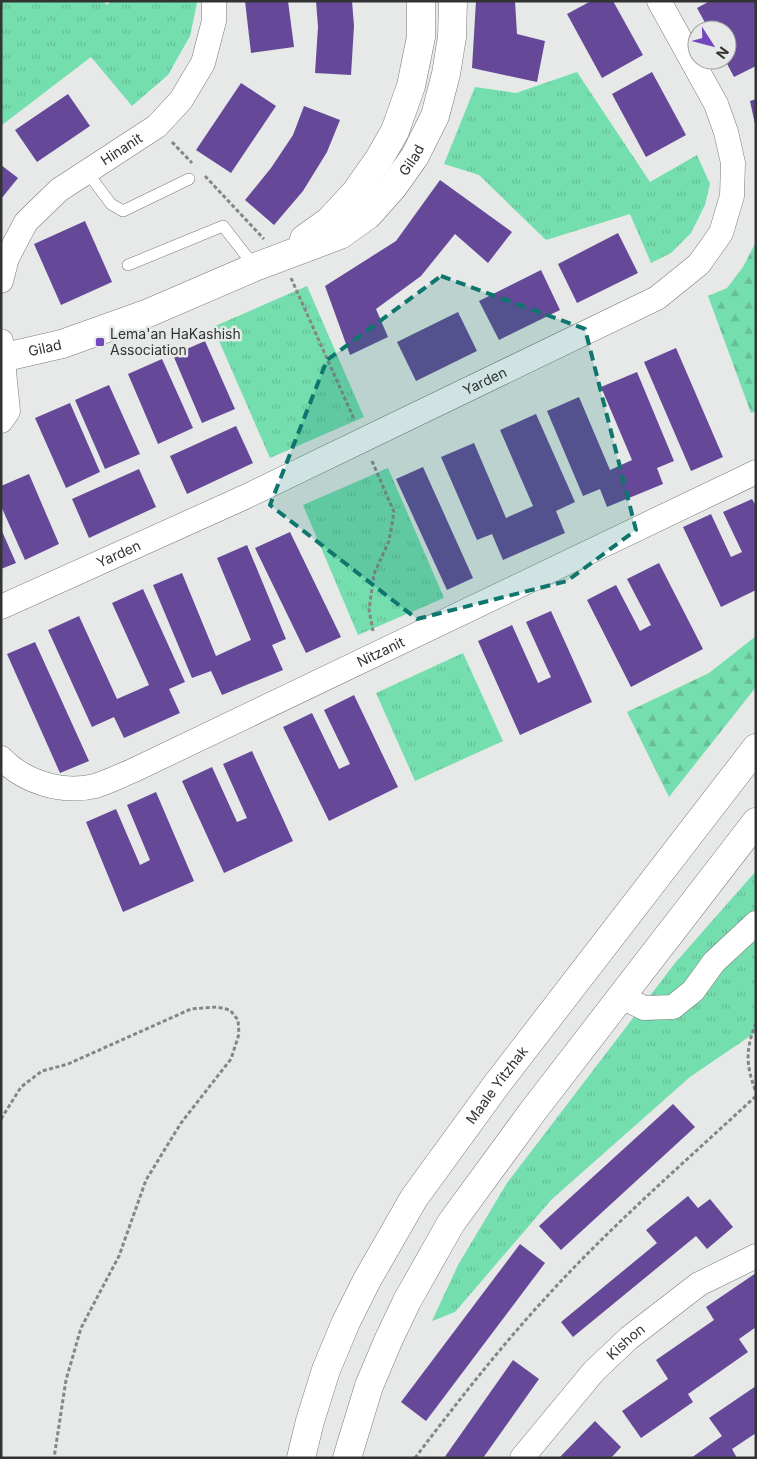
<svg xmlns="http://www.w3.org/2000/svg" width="757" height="1459" viewBox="0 0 757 1459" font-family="Inter,sans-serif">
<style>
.forest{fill:url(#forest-firs)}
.park{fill:url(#park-tufts)}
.building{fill:#654998}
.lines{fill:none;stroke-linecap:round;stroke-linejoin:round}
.lane-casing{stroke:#797c7a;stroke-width:12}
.street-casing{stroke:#797c7a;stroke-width:25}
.secondary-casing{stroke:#797c7a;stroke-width:29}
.path{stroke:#858786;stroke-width:3;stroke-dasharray:4 2.5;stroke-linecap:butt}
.lane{stroke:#fff;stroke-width:11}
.street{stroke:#fff;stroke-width:24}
.secondary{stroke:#fff;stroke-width:28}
.marked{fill:#0f766e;fill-opacity:0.2;stroke:#0f766e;stroke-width:4;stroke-dasharray:10 6;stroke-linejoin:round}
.poi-dot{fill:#7547bf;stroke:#e6e9e8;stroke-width:2}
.labels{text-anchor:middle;stroke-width:5;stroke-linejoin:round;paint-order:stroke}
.street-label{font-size:14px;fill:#323433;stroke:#e6e9e8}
.poi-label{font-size:14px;fill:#323433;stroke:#e6e9e8;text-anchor:start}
</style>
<defs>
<pattern id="forest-firs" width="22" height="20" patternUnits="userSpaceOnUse" patternTransform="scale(1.25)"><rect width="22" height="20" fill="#75deae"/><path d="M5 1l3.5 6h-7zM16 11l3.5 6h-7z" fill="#66bf96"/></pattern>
<pattern id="park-tufts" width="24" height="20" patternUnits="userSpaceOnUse" patternTransform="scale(1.25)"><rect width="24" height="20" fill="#75deae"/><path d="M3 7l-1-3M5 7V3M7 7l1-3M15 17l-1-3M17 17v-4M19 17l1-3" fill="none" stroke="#66bf96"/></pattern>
</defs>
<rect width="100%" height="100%" fill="#e6e9e8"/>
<g class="forest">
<path d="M 756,242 L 756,411 L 751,413 L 708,296 L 727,288 L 743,267 Z"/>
<path d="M 756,636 L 756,687 L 669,797 L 627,712 L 709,673 Z"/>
</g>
<g class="park">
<path d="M 1,1 L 103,1 L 107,5 L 111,1 L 196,1 L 197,3 L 190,36 L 168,75 L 132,106 L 91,57 L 2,125 Z"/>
<path d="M 577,72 L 650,182 L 697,155 L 710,184 L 705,205 L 691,233 L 671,253 L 651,263 L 630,214 L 546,240 L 479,175 L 444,164 L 475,87 L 516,93 Z"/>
<path d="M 307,286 L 364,417 L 270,458 L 213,327 Z"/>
<path d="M 388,468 L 444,598 L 358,635 L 303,505 Z"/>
<path d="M 463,653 L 503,741 L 415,781 L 376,693 Z"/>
<path d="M 756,871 L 756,1032 L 690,1077 L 551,1200 L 455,1312 L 432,1321 L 458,1265 L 507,1183 L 675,963 Z"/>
</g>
<g class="building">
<path d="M 245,1 L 288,1 L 294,47 L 251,53 Z"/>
<path d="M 316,1 L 352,1 L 354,26 L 351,75 L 315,73 L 318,27 Z"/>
<path d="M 476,1 L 515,1 L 517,34 L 545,41 L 537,82 L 472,68 Z"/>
<path d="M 591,1 L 613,1 L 643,55 L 602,78 L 567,14 Z"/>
<path d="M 710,1 L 756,1 L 756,66 L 734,77 L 725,60 L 727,60 L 727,30 L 709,30 L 697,8 Z"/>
<path d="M 652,72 L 686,135 L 646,157 L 612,94 Z"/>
<path d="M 241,83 L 276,106 L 231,173 L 196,150 Z"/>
<path d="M 68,94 L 90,126 L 37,162 L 15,130 Z"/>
<path d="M 756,99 L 756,124 L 755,124 L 750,101 Z"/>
<path d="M 304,106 L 340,120 L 327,152 L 303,191 L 274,225 L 245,200 L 271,168 L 293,135 Z"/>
<path d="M 1,165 L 18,178 L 1,199 Z"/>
<path d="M 440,180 L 512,232 L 488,263 L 455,234 L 421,276 L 376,309 L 388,337 L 350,355 L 325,286 L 396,241 Z"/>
<path d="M 85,221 L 112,282 L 61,305 L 34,244 Z"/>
<path d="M 618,233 L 638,273 L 577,303 L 558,264 Z"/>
<path d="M 541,270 L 560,310 L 499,340 L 479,301 Z"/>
<path d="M 458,312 L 477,351 L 416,381 L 397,342 Z"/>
<path d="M 205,341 L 235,409 L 202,423 L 173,355 Z"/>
<path d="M 676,348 L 723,457 L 691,471 L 644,362 Z"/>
<path d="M 162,359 L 193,428 L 158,444 L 128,374 Z"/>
<path d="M 637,372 L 674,461 L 657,468 L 663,484 L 607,507 L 600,489 L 583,496 L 547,411 L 579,397 L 610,470 L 632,460 L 601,387 Z"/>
<path d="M 109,385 L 140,454 L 105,469 L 75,400 Z"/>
<path d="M 70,403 L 100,472 L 66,488 L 35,418 Z"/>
<path d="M 536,414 L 575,502 L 556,511 L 565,533 L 503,560 L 492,534 L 477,540 L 441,457 L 474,443 L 506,518 L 533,506 L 500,430 Z"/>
<path d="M 236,426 L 253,463 L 187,494 L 170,456 Z"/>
<path d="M 423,467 L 473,578 L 447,590 L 396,479 Z"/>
<path d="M 139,469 L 156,507 L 89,538 L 72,499 Z"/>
<path d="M 29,474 L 59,544 L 25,560 L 1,506 L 1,486 Z"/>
<path d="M 752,499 L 756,506 L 756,590 L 721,607 L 683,527 L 711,514 L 731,557 L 742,552 L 723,512 Z"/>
<path d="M 1,529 L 16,563 L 1,569 Z"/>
<path d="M 290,532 L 341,637 L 306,653 L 255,548 Z"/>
<path d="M 247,545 L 286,639 L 272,645 L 283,670 L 222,695 L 211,671 L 192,678 L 153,585 L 182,573 L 216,656 L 251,640 L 217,558 Z"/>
<path d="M 659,563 L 703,649 L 631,687 L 587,600 L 616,585 L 640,631 L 651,625 L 627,579 Z"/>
<path d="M 143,589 L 185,682 L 169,689 L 180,713 L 124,738 L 114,717 L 92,727 L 48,630 L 79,616 L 117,699 L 149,685 L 112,603 Z"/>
<path d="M 551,611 L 592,702 L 520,735 L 478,641 L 512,625 L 538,683 L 551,677 L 526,622 Z"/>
<path d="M 35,642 L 89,761 L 60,773 L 7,654 Z"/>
<path d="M 354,695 L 398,787 L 329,821 L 283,727 L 312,713 L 339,769 L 350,764 L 324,710 Z"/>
<path d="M 252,751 L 293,841 L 224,873 L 182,781 L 212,767 L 237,822 L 247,818 L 223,764 Z"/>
<path d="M 156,792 L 194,881 L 123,912 L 86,822 L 116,809 L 140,865 L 150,860 L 127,805 Z"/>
<path d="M 673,1104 L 695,1127 L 561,1250 L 539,1226 Z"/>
<path d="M 688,1196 L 698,1208 L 710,1199 L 733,1227 L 707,1249 L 696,1236 L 573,1337 L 561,1322 L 657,1243 L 646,1230 Z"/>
<path d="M 520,1244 L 545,1263 L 426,1421 L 401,1402 Z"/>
<path d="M 756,1273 L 756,1327 L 739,1339 L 748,1352 L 688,1394 L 693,1402 L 641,1438 L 622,1411 L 668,1379 L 656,1360 L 714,1320 L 706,1307 Z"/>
<path d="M 513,1360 L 539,1379 L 483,1458 L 444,1458 Z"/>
<path d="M 756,1386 L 756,1433 L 732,1449 L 737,1458 L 691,1458 L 722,1436 L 709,1418 Z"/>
<path d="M 595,1421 L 621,1447 L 611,1458 L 559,1458 Z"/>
</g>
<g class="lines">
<g class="lane-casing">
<g id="lane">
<path d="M 87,172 L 111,204 L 123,211 L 189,179"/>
<path d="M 128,265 L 223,226 L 255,267"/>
</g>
</g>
<g class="street-casing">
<g id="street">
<path id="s1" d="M 1,281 L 7,258 L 26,222 L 59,190 L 157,126 L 181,100 L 203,63 L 214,21 L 214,1"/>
<path d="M 1,341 L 8,411 L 1,421"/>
<path id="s2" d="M 1,607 L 245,497 L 657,298 L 699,264 L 721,233 L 732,196 L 733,163 L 726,132 L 716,104 L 659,1"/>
<path id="s3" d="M 1,758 C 24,782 62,794 95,786 C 108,782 120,776 132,771 L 756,472"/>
<path d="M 622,997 L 644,1008 L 673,1007 L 693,991 L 714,962 L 756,923"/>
<path id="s4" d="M 522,1458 L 594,1371 L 629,1338 L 699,1284 L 756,1256"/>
</g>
</g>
<g class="secondary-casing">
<g id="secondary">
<path d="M 304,239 L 329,221 L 355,193 L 379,159 L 395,131 L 411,86 L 421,37 L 421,1"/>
<path id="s5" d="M 1,358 L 62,344 L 146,314 L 255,267 L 340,235 L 368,215 L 393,187 L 415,156 L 435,116 L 446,74 L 452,37 L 453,1"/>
<path id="s6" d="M 301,1458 L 310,1421 L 326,1370 L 346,1322 L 367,1280 L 414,1198 L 497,1084 L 756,748"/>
<path d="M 347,1458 L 369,1386 L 388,1341 L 407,1301 L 451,1223 L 533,1111 L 756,822"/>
</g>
</g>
<g class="path">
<path d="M 172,142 L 192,163"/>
<path d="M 205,176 L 264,239"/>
<path d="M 291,278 L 354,419"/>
<path d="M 372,461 L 394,512 L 389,541 L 374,574 L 369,610 L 373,631"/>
<path d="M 756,1023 C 745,1050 746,1066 756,1092"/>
<path d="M 1,1119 L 21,1087 L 42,1071 L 68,1064 L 191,1009 L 217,1007 L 230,1010 L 238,1020 L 239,1034 L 231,1059 L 181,1123 L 146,1180 L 119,1256 L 81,1328 L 66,1380 L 54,1458"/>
<path d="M 415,1458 C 458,1401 502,1345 550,1293 C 614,1223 686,1161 756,1096"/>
</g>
<use href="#lane" class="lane"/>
<use href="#street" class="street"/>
<use href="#secondary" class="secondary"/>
</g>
<path class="marked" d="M 441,276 L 585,329 L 636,530 L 567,581 L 417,619 L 270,505 L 327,360 Z"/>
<rect class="poi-dot" x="95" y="337" width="10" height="10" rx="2.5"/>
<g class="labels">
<g class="street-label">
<text dy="5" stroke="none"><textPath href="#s1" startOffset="185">Hinanit</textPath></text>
<text dy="5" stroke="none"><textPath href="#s5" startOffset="466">Gilad</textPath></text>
<text dy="5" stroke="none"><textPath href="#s5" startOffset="45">Gilad</textPath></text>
<text dy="5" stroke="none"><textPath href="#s2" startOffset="534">Yarden</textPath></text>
<text dy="5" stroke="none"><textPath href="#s2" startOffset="129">Yarden</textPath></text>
<text dy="5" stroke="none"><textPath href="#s3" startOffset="418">Nitzanit</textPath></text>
<text dy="5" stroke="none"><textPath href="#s6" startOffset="425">Maale Yitzhak</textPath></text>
<text dy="5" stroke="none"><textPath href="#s4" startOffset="156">Kishon</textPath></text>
</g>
<g class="poi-label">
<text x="110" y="339">Lema'an HaKashish<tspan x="110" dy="16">Association</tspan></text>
</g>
</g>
<rect width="757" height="1459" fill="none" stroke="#323433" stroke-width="5"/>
<g transform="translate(712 45) rotate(126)"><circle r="24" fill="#e6e9e8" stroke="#9ea1a0"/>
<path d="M0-4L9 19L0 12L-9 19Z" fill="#7547bf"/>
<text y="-8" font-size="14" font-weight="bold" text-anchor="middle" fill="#323433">N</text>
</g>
</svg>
